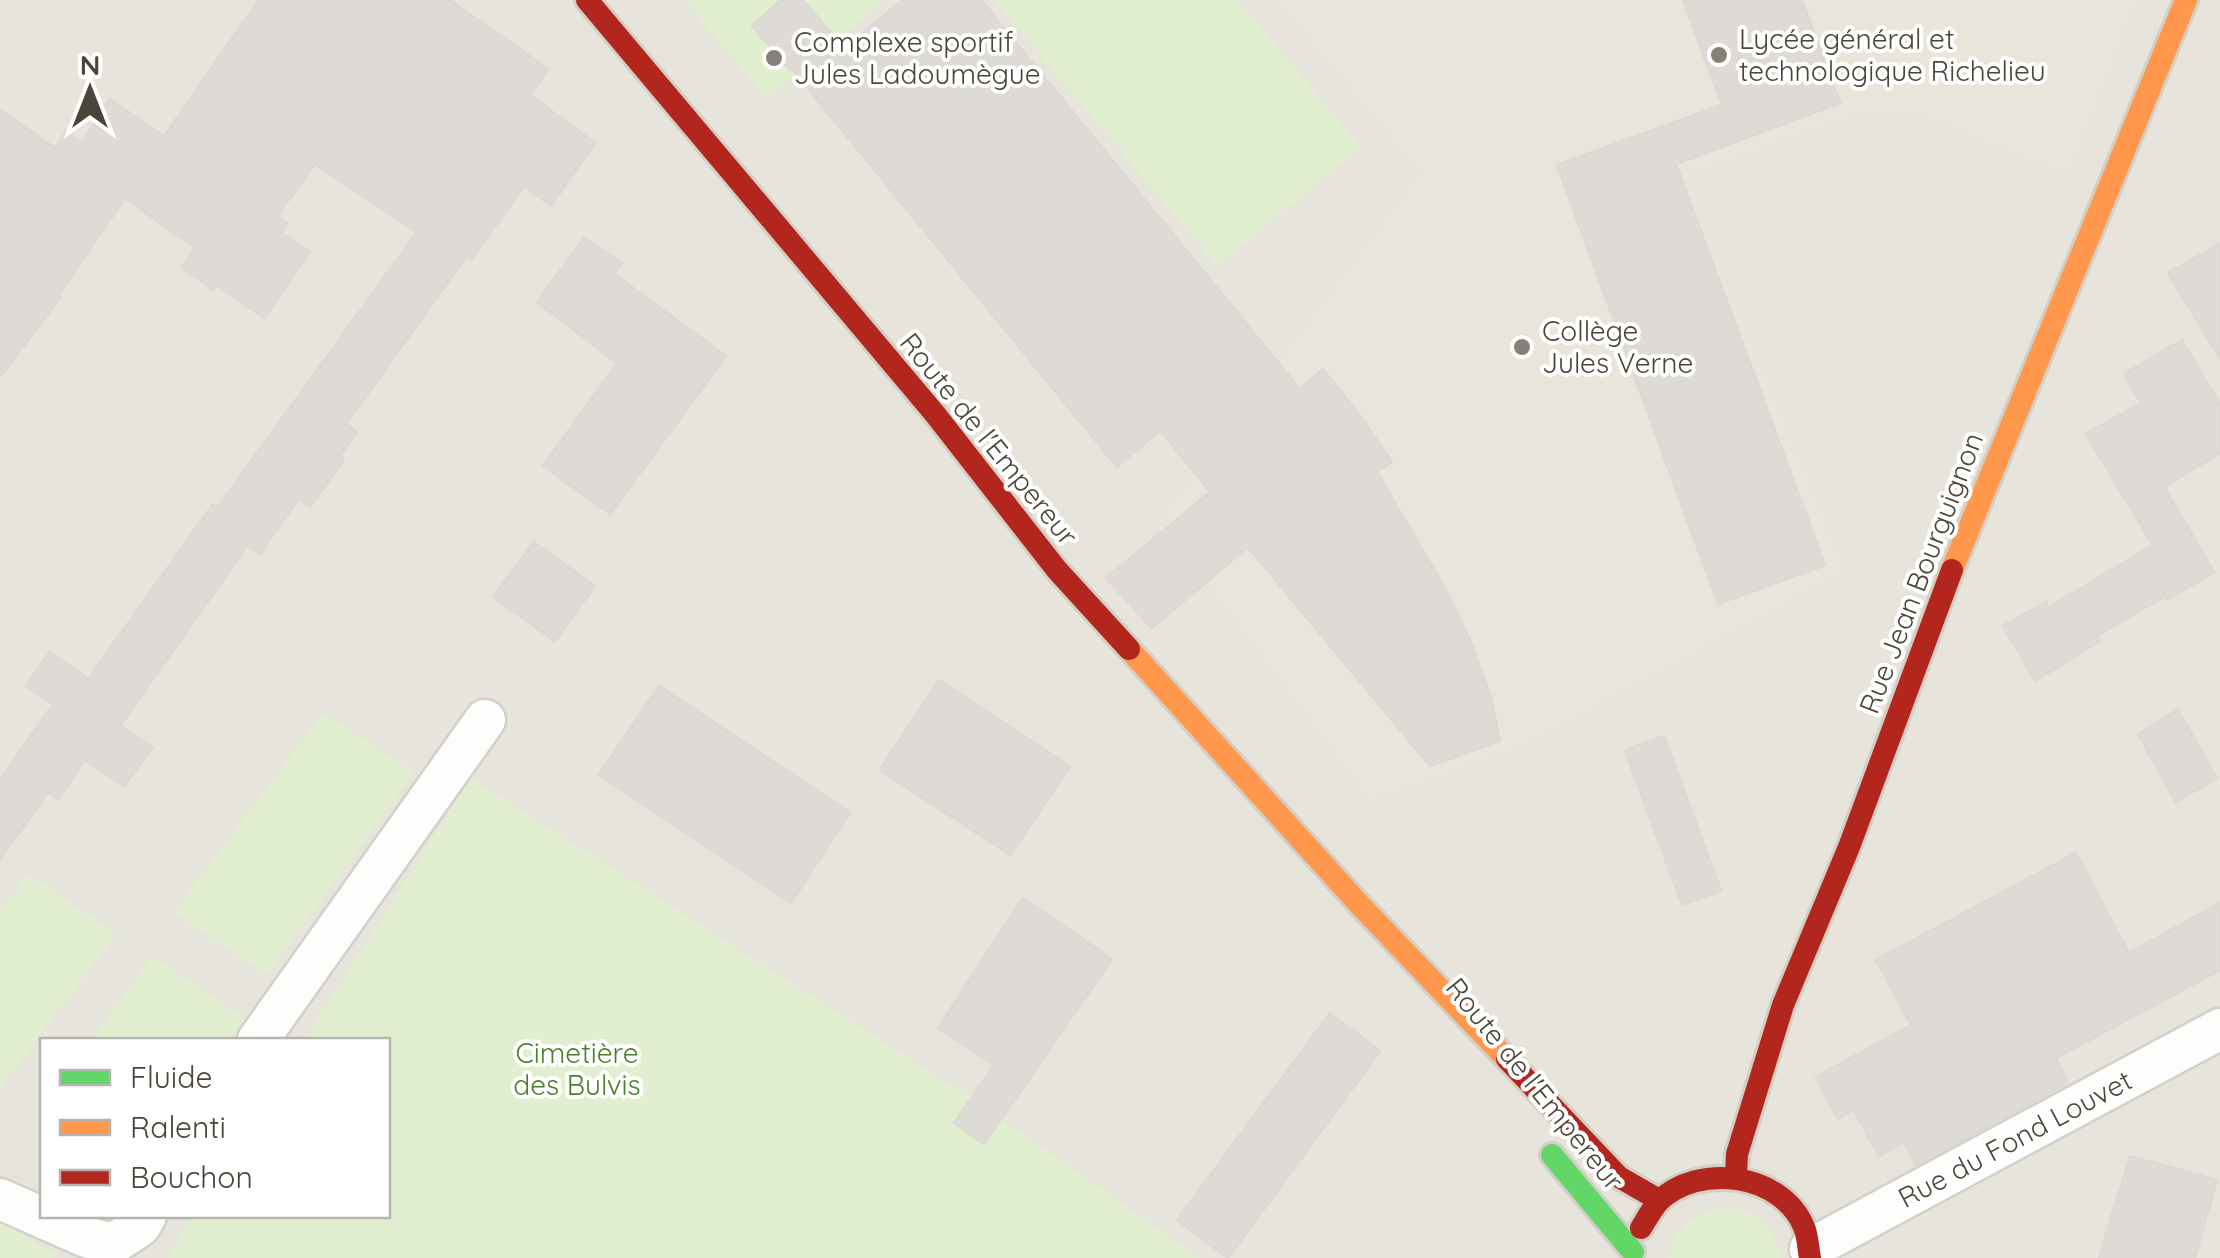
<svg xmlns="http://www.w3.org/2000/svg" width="2220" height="1258" viewBox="0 0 2220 1258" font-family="Quicksand,sans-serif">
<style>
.residential{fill:#e7e4dc;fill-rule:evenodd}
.education{fill:#eae5da}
.green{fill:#e1eecf}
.building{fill:#dedbd6;stroke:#dcd9d4;stroke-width:2.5}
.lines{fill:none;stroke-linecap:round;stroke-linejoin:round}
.street-casing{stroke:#d2d0cb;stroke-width:45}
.fast-casing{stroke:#d3cfc5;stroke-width:28}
.slow-casing{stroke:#d3cfc5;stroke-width:28}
.jam-casing{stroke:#d3cfc5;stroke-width:28}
.street{stroke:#fdfdfc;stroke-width:40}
.fast{stroke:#63d668;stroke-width:22}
.slow{stroke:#ff974d;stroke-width:22}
.jam{stroke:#b3261e;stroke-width:22}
.poi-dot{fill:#868178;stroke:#fff;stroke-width:4}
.labels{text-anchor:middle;stroke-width:8;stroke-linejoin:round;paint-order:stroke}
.poi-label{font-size:28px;fill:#4b4439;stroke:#fff;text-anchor:start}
.street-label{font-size:28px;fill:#4b4439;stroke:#fff}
.park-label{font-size:28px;fill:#4a7f2a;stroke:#fff}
</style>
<rect width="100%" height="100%" fill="#f4f2ee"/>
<path class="residential" d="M 0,0 L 2220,0 L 2220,1258 L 0,1258 ZM 42,1040 L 388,1040 L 388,1216 L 42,1216 Z"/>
<path class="education" d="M 1276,0 L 2136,0 L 2069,175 L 1915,112 L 1879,110 L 1850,116 L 1682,177 L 1846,571 L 1528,743 L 1371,801 L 1159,520 L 1421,173 Z"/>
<g class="green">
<path d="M 684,0 L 885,0 L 767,99 Z"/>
<path d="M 994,0 L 1238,0 L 1361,147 L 1217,266 Z"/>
<path d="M 323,713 L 414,772 L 267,975 L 174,913 Z"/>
<path d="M 471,778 L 971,1098 L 1200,1258 L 166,1258 L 193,1216 L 388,1216 L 388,1040 L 304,1040 Z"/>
<path d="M 28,874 L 117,934 L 0,1089 L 0,910 Z"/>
<path d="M 152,956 L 245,1019 L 229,1040 L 92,1040 Z"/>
<path d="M 1731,1207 C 1758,1214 1777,1229 1781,1258 L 1669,1258 C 1676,1225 1698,1209 1731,1207 Z"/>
<path d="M 0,1220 L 55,1255 L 53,1258 L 0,1258 Z"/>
</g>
<g class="building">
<path d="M 259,0 L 450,0 L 548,69 L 530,95 L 595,143 L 551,206 L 524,186 L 471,260 L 466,257 L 346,424 L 357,432 L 340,456 L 344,460 L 310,507 L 298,499 L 260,554 L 247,546 L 120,726 L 153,747 L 124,786 L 85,760 L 58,799 L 48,793 L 0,859 L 0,780 L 53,704 L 26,686 L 50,652 L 88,679 L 213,504 L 218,507 L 417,232 L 315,164 L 277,216 L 287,223 L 281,232 L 310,252 L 264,318 L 217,285 L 213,290 L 182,267 L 195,248 L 125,198 L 58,296 L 61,297 L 0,377 L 0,110 L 55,148 L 66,132 L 82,143 L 110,99 L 164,136 Z"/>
<path d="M 781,0 L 803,0 L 844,48 L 903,0 L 981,0 L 1300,389 L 1323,369 L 1361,417 L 1392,462 L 1377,472 L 1447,592 L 1470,640 L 1491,697 L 1500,741 L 1430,766 L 1248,547 L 1152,628 L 1106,578 L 1210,492 L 1160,430 L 1117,467 L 792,69 L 790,70 L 752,26 Z"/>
<path d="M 1683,0 L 1802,0 L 1840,103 L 1676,164 L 1825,565 L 1718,604 L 1557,165 L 1722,105 Z"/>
<path d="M 584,238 L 622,263 L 614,274 L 726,356 L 610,514 L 543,466 L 617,363 L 537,302 Z"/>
<path d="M 2220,244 L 2220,359 L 2168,273 Z"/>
<path d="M 2182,340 L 2220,405 L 2220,453 L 2164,487 L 2214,572 L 2167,600 L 2165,596 L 2097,636 L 2100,641 L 2035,681 L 2003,626 L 2046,602 L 2049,607 L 2153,545 L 2086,434 L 2141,403 L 2124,374 Z"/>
<path d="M 534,542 L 595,586 L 555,641 L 493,597 Z"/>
<path d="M 939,680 L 1070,766 L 1010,855 L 880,770 Z"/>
<path d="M 659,686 L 850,813 L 791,903 L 599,775 Z"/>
<path d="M 2178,710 L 2217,778 L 2176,802 L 2138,734 Z"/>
<path d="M 1664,736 L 1721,891 L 1682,905 L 1625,750 Z"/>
<path d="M 2076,853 L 2129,953 L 2220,903 L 2220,970 L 2056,1058 L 2068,1083 L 1916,1165 L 1904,1142 L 1879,1156 L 1854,1110 L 1838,1119 L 1816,1077 L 1911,1025 L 1876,960 Z"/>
<path d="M 1023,898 L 1112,959 L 984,1144 L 954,1123 L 994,1065 L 938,1028 Z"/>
<path d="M 1330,1013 L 1380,1051 L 1228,1258 L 1177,1220 Z"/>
<path d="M 2130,1156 L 2217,1180 L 2195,1258 L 2099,1258 Z"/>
</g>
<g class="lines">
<g class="street-casing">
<g id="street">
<path d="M 258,1040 L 485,720"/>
<path d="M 0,1199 L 86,1237 L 113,1244 L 140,1226 L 146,1216"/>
<path d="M 1810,1249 L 2220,1029"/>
</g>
</g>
<g class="fast-casing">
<path id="fast" d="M 1552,1155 L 1633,1252"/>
</g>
<g class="slow-casing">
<g id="slow">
<path d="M 1952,570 L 2186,0"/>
<path d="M 1129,649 L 1358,903 L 1507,1059"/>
</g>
</g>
<g class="jam-casing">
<g id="jam">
<path d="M 587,0 L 935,414 L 1057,570 L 1129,649"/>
<path d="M 1507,1059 L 1619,1177 L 1659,1200"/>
<path d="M 1736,1175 L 1737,1154 L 1783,1005 L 1849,847 L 1952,570"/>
<path d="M 1641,1228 C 1646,1220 1652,1209 1658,1202 C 1698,1162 1782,1173 1804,1227 C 1808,1236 1808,1248 1810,1258"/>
</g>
</g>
<use href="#street" class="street"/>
<use href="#fast" class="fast"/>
<use href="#slow" class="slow"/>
<use href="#jam" class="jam"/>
</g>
<g class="poi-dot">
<circle cx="1719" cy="55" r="10"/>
<circle cx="774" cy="58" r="10"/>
<circle cx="1522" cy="347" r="10"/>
</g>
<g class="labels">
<g class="poi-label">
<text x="1739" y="49">Lycée général et<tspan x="1739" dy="32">technologique Richelieu</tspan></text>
<text x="794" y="52">Complexe sportif<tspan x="794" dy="32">Jules Ladoumègue</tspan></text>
<text x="1542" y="341">Collège<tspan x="1542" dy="32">Jules Verne</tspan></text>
</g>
<g class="street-label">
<text transform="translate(989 439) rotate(51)" y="10">Route de l'Empereur</text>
<text transform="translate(1921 573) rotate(-69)" y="10">Rue Jean Bourguignon</text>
<text transform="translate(1535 1084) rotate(51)" y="10">Route de l'Empereur</text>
<text transform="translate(2015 1139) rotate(-28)" y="10">Rue du Fond Louvet</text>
</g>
<g class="park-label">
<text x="577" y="1063">Cimetière<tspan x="577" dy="32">des Bulvis</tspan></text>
</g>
</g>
<rect x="40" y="1038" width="350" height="180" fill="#ffffff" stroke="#b7b4b0" stroke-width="2.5"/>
<rect x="60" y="1070" width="50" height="15" fill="#63d668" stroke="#b7b4b0" stroke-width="2.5"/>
<text x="130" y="1088" font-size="30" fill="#4b4439">Fluide</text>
<rect x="60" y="1120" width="50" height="15" fill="#ff974d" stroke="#b7b4b0" stroke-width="2.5"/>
<text x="130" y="1138" font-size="30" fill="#4b4439">Ralenti</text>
<rect x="60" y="1170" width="50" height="15" fill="#b3261e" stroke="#b7b4b0" stroke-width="2.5"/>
<text x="130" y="1188" font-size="30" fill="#4b4439">Bouchon</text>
<g transform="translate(90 90)" stroke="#ffffff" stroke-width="8" paint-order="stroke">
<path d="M0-8L18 38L0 25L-18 38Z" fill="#4b4439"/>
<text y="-15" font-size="28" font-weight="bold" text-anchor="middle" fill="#4b4439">N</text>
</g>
</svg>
